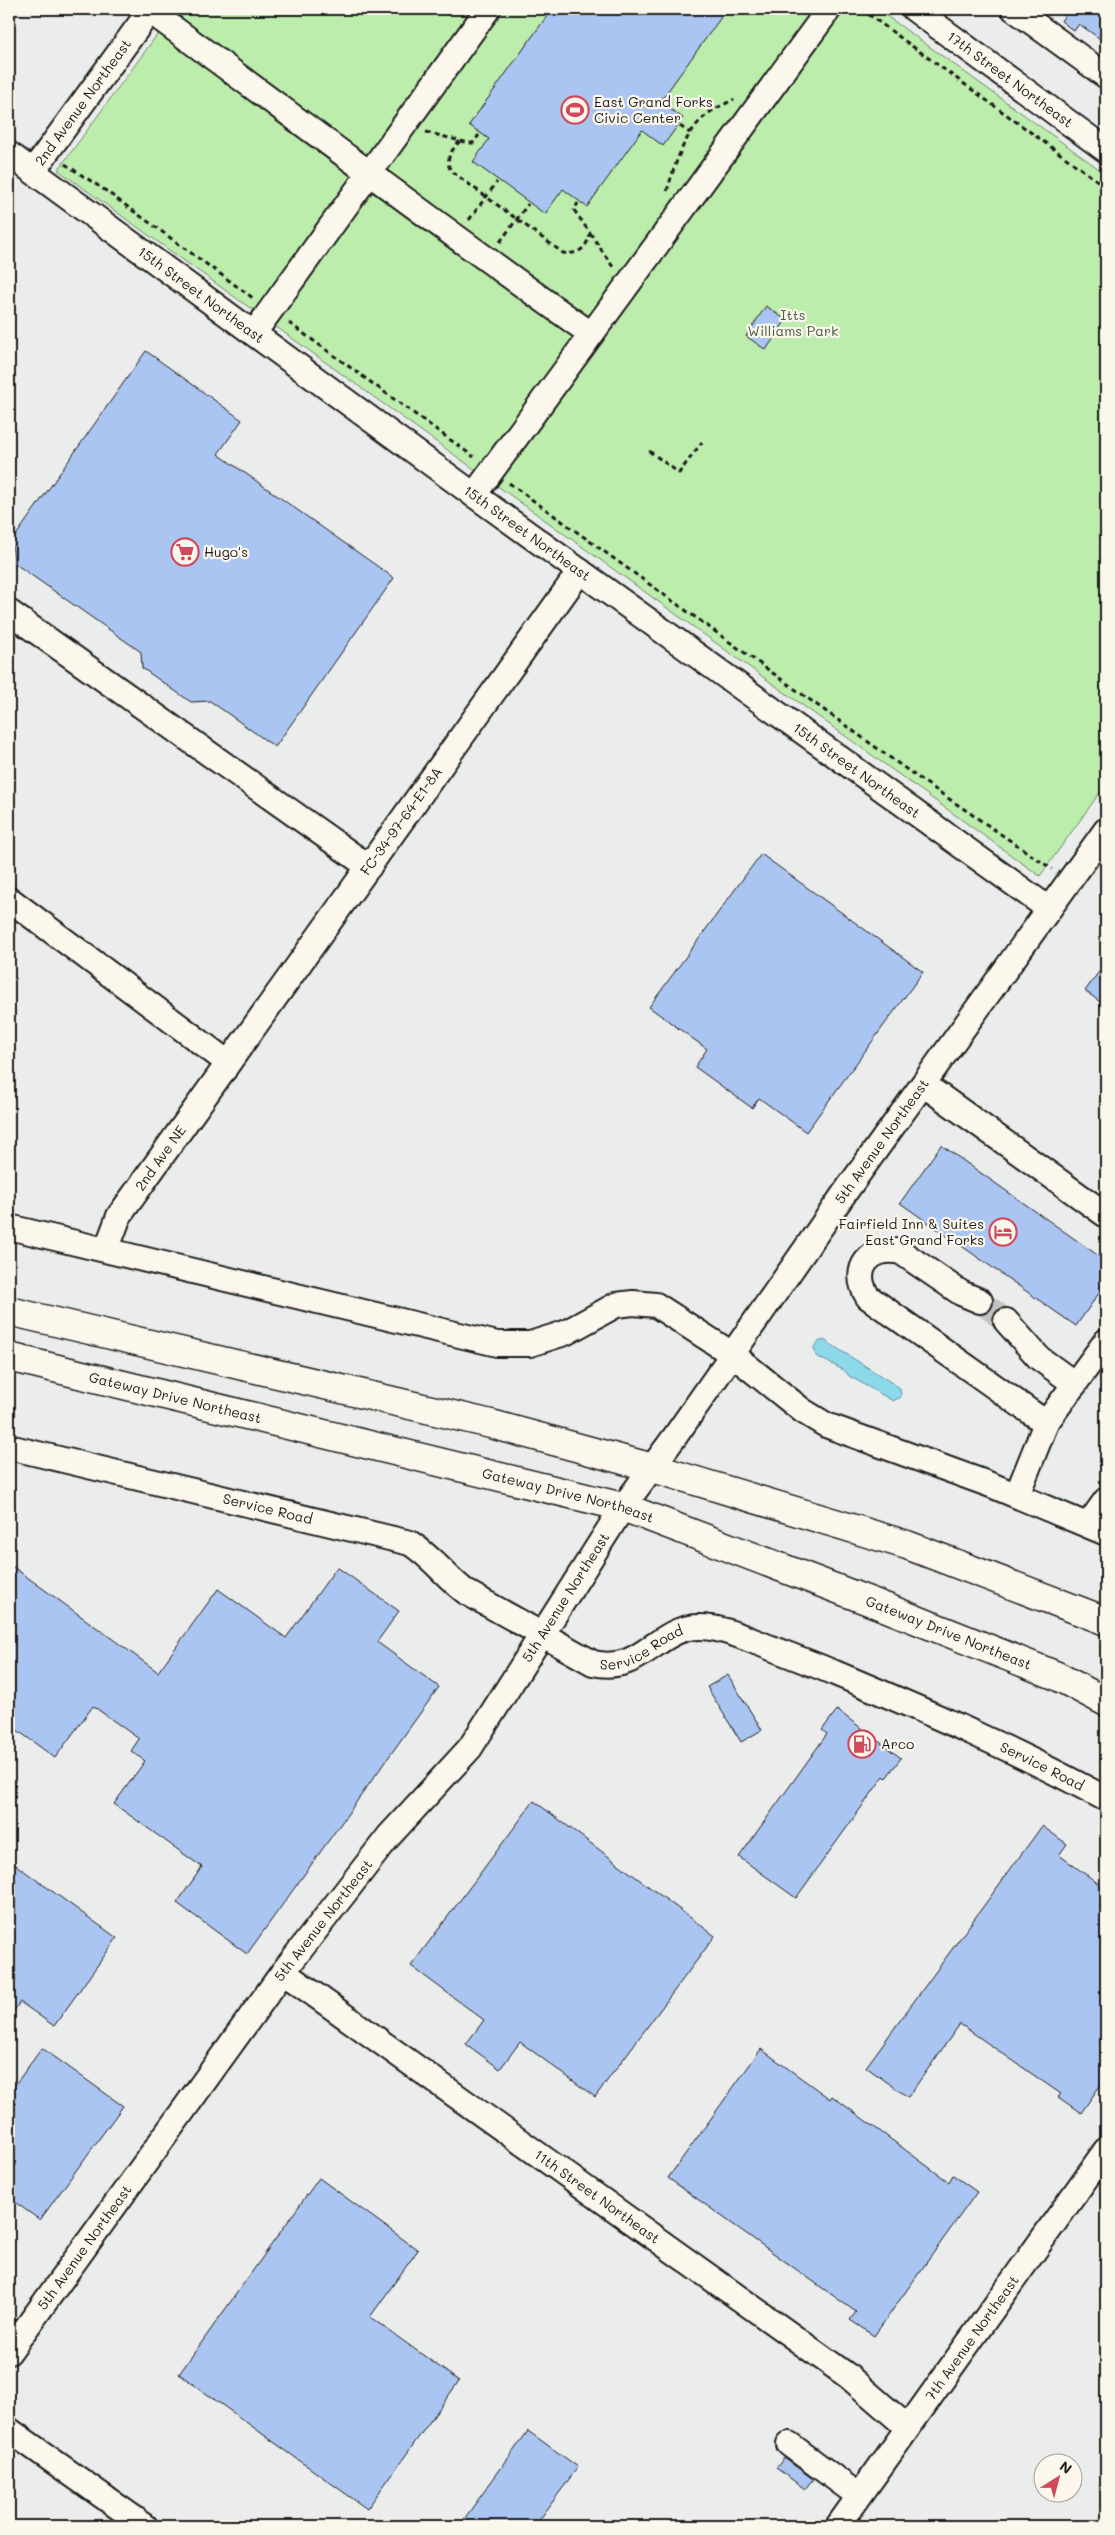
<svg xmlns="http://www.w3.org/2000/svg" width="1115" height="2535" viewBox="0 0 1115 2535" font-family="Mali,sans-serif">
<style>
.green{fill:#bdedac;stroke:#6c8464}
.water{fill:#8cd9ec;stroke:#5f8d99}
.building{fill:#abc5f2;stroke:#1c1c1c}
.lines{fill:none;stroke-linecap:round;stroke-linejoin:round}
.minor-tunnel{stroke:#c2c3c3;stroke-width:24;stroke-dasharray:24 12;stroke-linecap:butt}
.minor-casing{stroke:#1c1c1c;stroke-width:28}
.highway-casing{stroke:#1c1c1c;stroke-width:31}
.path{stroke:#1c1c1c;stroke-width:3;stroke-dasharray:5 4;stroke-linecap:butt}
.minor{stroke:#fbf7ec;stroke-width:24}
.highway{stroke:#fbf7ec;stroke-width:28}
.labels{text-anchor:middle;stroke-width:4.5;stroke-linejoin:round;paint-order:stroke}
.street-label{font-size:14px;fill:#1c1c1c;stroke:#fbf7ec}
.poi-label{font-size:14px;fill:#1c1c1c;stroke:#fbf7ec;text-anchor:start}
.park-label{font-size:14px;fill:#4c5b47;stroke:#fbf7ec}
</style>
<rect width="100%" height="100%" fill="#ebeded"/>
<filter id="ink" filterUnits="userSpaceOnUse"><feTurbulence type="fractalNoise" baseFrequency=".02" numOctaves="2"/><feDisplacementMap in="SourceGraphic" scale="10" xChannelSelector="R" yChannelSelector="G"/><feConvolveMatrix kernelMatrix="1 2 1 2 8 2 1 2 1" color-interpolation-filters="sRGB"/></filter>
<g filter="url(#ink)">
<path class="green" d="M 176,9 L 877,9 L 1106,174 L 1106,784 L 1040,876 L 58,170 Z"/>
<path class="water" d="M 824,1340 L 900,1388 L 901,1397 L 893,1401 L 849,1376 L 845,1371 L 816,1356 L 814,1347 L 818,1342 Z"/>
<g class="building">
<path d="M 552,9 L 727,9 L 660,102 L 683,118 L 663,146 L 642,130 L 587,207 L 563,189 L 545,214 L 473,162 L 489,139 L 469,125 Z"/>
<path d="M 1056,9 L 1106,9 L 1106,43 L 1079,24 L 1074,31 L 1061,21 L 1065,15 Z"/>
<path d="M 766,306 L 786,320 L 766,350 L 746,336 Z"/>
<path d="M 146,351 L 242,420 L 218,454 L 394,578 L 275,747 L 210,701 L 191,702 L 142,668 L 141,652 L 14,563 L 12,541 Z"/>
<path d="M 761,854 L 923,972 L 806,1132 L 759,1098 L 752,1108 L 695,1067 L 707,1049 L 649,1007 Z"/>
<path d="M 1106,962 L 1106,1006 L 1085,991 Z"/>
<path d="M 941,1145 L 1106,1261 L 1106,1283 L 1076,1326 L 900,1203 Z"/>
<path d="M 9,1564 L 158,1672 L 218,1589 L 286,1638 L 337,1567 L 399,1611 L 377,1642 L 439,1687 L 247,1954 L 177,1903 L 202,1867 L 114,1804 L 145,1761 L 131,1751 L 139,1739 L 93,1706 L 55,1758 L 9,1724 Z"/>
<path d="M 728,1675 L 762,1730 L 741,1742 L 707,1687 Z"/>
<path d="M 837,1710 L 901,1758 L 886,1778 L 884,1776 L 796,1898 L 739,1857 L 827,1734 L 822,1730 Z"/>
<path d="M 534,1801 L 715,1936 L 595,2097 L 520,2042 L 500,2069 L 466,2044 L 484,2020 L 411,1966 Z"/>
<path d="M 1042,1826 L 1067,1844 L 1059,1855 L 1106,1889 L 1106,2077 L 1081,2113 L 1058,2097 L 1061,2094 L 960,2024 L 908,2097 L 866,2067 Z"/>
<path d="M 9,1860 L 117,1938 L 54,2026 L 20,2002 L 9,2018 Z"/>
<path d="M 42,2048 L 123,2106 L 40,2220 L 9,2198 L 9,2093 Z"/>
<path d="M 761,2049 L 830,2099 L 832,2096 L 949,2182 L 953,2175 L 977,2192 L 874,2336 L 850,2320 L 856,2312 L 668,2178 Z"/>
<path d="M 319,2178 L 418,2250 L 370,2317 L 459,2381 L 367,2509 L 179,2374 Z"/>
<path d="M 528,2431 L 578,2467 L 535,2526 L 459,2526 Z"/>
<path d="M 784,2458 L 813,2479 L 805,2489 L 776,2468 Z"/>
</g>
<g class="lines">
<path class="minor-tunnel" d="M 980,1301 L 1006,1321"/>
<g class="minor-casing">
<g id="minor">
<path id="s1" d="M 914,9 L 1106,150"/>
<path d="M 1014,9 L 1106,76"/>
<path d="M 150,11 C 297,119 442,229 591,334"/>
<path id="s2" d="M 9,154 L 474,495 L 1049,909"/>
<path id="s3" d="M 33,171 L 151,9"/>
<path d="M 254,333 L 488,9"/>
<path d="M 474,495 L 829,9"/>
<path d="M 9,612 L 369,867"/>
<path d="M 9,899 L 223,1059 L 226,1064 L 224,1070"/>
<path d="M 923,1084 L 1106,1215"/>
<path d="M 9,1227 L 497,1344 L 530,1344 L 565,1333 L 616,1305 L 633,1303 L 656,1305 L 732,1354 L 803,1411 L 826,1425 L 991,1485 L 1106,1533"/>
<path id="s4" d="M 111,1251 L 110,1240 L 119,1216 L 580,571"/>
<path d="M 980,1301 L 961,1293 L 901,1252 C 870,1245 850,1269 868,1297 L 1046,1423"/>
<path d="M 1006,1321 L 1039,1358 L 1075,1384"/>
<path id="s5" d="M 9,1447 L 410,1543 C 432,1557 446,1577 466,1592 L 593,1663 C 648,1675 657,1619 711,1628 C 728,1630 745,1638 761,1644 C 786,1654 811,1663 835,1673 C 928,1712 1018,1751 1106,1799"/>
<path d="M 1017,1495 L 1046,1423 L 1106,1341"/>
<path d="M 1088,1525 L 1106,1500"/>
<path id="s6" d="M 283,1972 L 848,2376 L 907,2427"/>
<path id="s7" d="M 9,2352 L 283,1972 L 389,1836 L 470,1748 L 623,1507 L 676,1435 L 846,1191 L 1106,830"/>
<path d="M 9,2430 L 145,2526"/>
<path d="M 789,2444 L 859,2496"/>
<path id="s8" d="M 838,2526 L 1106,2150"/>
</g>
</g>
<g class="highway-casing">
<g id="highway">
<path d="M 9,1311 L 491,1424 L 653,1468 L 907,1545 L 1106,1621"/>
<path id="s9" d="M 9,1357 L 623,1507 L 887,1608 L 1057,1676 L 1106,1702"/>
</g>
</g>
<g class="path">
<path d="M 861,9 L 1106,187"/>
<path d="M 680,126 L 690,133"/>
<path d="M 426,132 L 469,143 L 473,143 L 479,135"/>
<path d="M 460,141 C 452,150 444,159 451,171 L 563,253 C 579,255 587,248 590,233 L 574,210 L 578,203"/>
<path d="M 65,164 L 106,191 L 253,298"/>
<path d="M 667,191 C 676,162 684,132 709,113 C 717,107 726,104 734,99"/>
<path d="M 469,220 L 497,182"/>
<path d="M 590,233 L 613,267"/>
<path d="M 500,242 L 528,204"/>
<path d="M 289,323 L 474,457"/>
<path d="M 649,451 L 679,473 L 702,442"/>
<path d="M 509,483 L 917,777 L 1052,869"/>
</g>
<use href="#minor" class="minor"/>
<use href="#highway" class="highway"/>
</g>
</g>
<defs>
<g id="stadium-ring" transform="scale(1.4375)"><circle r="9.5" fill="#fbf7ec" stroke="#d1495b" stroke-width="1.5"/><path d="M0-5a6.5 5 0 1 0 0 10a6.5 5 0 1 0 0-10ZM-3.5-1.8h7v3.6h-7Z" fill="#d1495b"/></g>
<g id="supermarket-ring" transform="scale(1.4375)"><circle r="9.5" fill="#fbf7ec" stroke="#d1495b" stroke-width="1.5"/><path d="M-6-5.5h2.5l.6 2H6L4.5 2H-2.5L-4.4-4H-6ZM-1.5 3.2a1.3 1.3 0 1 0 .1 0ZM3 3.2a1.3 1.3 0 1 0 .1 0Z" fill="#d1495b"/></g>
<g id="hotel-ring" transform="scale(1.4375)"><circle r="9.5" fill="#fbf7ec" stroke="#d1495b" stroke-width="1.5"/><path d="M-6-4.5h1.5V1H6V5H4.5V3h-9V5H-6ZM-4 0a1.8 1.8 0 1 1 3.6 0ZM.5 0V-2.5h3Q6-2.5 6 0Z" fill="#d1495b"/></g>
<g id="fuel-ring" transform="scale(1.4375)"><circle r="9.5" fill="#fbf7ec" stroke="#d1495b" stroke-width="1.5"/><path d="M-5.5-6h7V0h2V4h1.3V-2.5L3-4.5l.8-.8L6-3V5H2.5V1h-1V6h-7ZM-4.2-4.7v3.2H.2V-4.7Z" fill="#d1495b"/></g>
</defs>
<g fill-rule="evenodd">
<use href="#stadium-ring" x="575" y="110"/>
<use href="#supermarket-ring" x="185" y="552"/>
<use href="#hotel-ring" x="1003" y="1232"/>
<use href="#fuel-ring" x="862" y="1744"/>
</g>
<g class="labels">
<g class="street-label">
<text dy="5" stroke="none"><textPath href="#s1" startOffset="119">17th Street Northeast</textPath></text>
<text dy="5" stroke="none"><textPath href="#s3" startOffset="85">2nd Avenue Northeast</textPath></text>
<text dy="5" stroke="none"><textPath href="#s2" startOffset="238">15th Street Northeast</textPath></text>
<text dy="5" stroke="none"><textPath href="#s2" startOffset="642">15th Street Northeast</textPath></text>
<text dy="5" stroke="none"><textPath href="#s2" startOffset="1048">15th Street Northeast</textPath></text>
<text dy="5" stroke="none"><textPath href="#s4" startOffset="522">FC-34-97-64-E1-8A</textPath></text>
<text dy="5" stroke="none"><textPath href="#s7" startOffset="1494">5th Avenue Northeast</textPath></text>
<text dy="5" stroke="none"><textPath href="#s4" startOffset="108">2nd Ave NE</textPath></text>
<text dy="5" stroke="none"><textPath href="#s9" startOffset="171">Gateway Drive Northeast</textPath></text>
<text dy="5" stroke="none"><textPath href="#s9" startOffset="576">Gateway Drive Northeast</textPath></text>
<text dy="5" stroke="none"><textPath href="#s5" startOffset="266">Service Road</textPath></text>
<text dy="5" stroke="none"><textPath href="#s7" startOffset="939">5th Avenue Northeast</textPath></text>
<text dy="5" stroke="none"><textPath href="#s9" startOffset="981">Gateway Drive Northeast</textPath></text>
<text dy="5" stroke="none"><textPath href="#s5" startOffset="685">Service Road</textPath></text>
<text dy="5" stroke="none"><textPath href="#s5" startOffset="1119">Service Road</textPath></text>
<text dy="5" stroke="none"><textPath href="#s7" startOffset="534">5th Avenue Northeast</textPath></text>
<text dy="5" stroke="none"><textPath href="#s6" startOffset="386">11th Street Northeast</textPath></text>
<text dy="5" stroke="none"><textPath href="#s7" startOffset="129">5th Avenue Northeast</textPath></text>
<text dy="5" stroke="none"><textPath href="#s8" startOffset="231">7th Avenue Northeast</textPath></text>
</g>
<g class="poi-label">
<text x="594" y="107">East Grand Forks<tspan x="594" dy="16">Civic Center</tspan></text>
<text x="204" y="557">Hugo's</text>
<text x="984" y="1229" text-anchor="end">Fairfield Inn &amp; Suites<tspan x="984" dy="16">East Grand Forks</tspan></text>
<text x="881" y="1749">Arco</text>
</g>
<g class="park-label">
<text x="793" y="320">Itts<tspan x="793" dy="16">Williams Park</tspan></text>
</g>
</g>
<rect width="1115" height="2535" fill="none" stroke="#fbf7ec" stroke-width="30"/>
<rect x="15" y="15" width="1085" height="2505" fill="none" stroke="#1c1c1c" stroke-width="2" filter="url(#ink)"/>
<g transform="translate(1058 2478) rotate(36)"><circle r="24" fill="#fbf7ec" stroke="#a29f99"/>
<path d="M0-4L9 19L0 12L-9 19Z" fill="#d1495b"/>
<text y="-8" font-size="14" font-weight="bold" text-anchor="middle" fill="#1c1c1c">N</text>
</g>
</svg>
